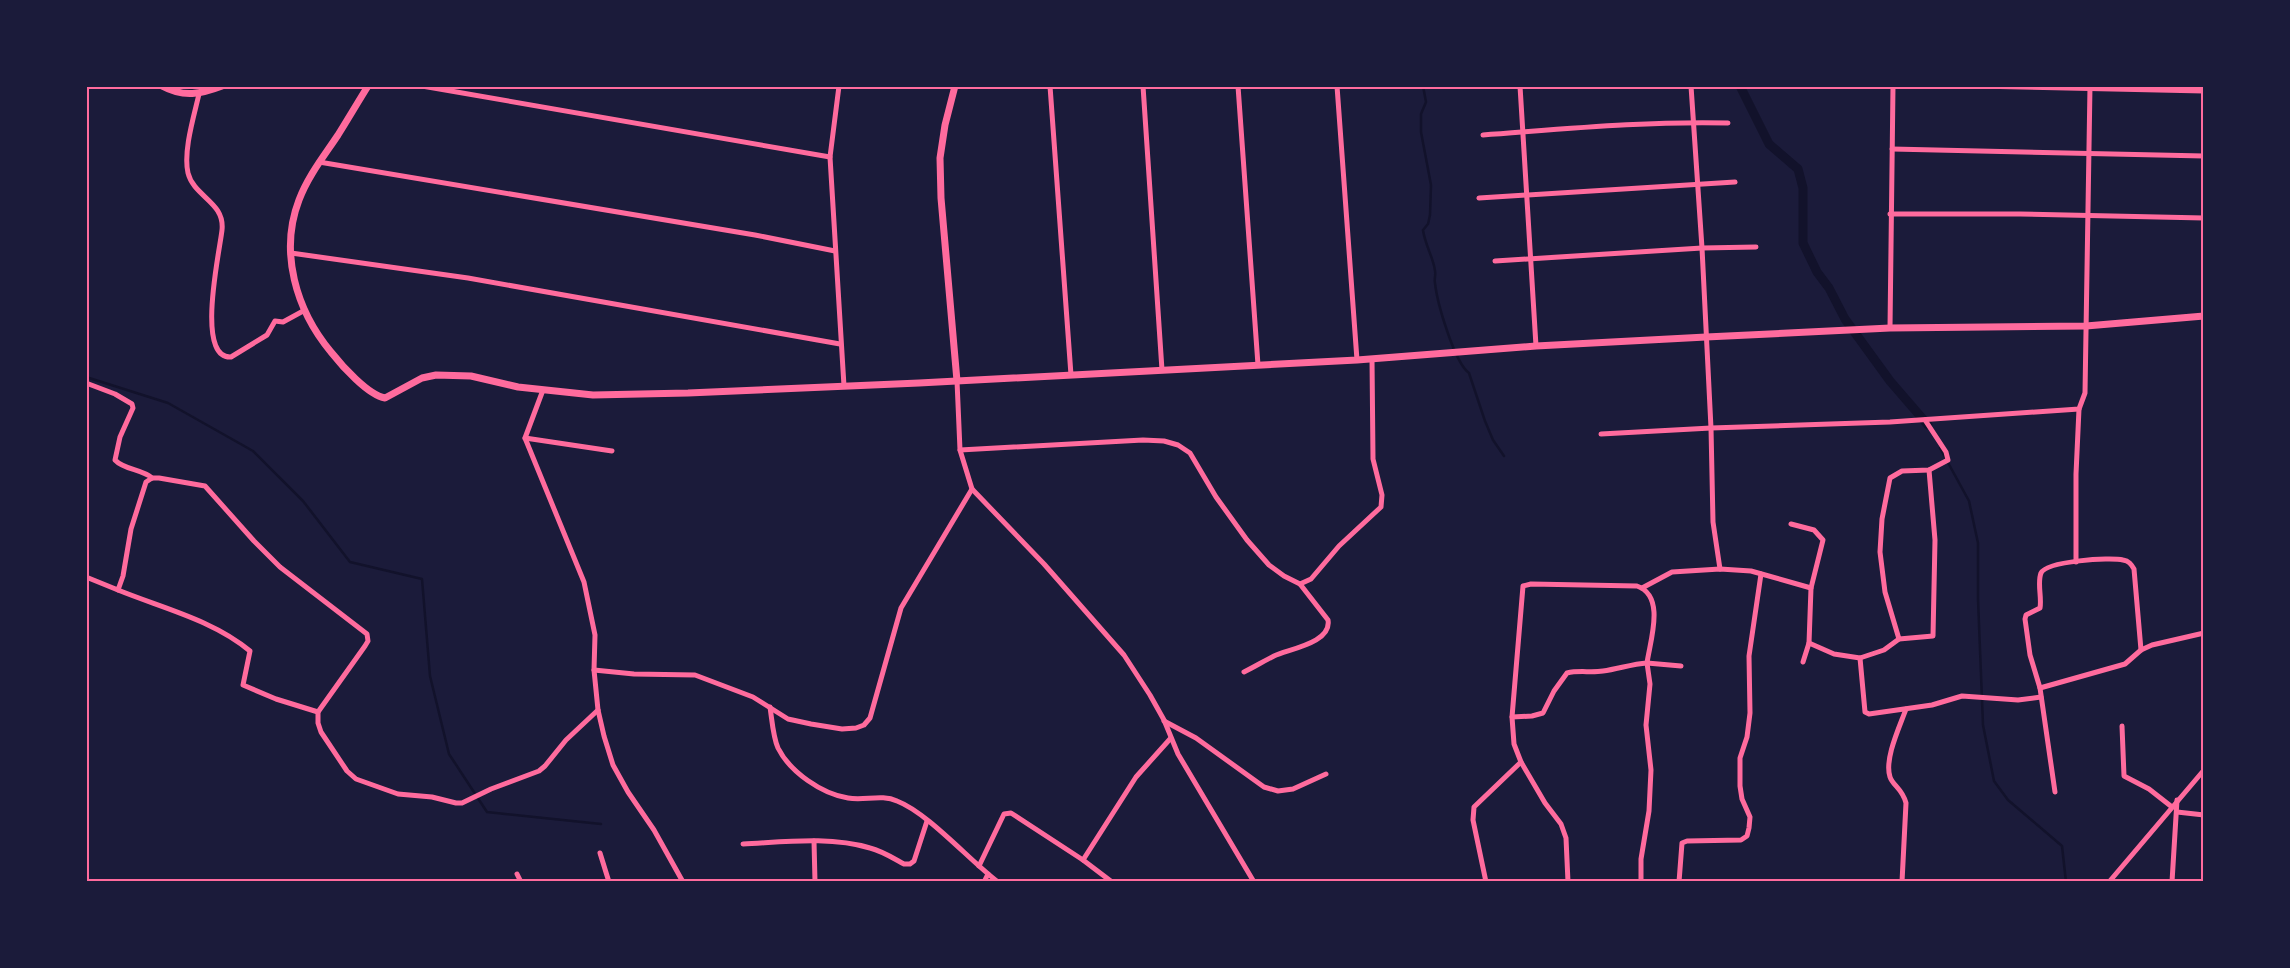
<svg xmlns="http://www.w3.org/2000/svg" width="2290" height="968" viewBox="0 0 2290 968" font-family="Commissioner,sans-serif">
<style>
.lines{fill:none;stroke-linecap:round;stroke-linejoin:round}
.stream{stroke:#12122b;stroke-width:2.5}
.canal{stroke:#12122b;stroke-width:9}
.minor{stroke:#ff6b9d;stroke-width:5}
.tertiary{stroke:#ff6b9d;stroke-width:7}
.neatline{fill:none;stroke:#ff6b9d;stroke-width:2}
</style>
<rect width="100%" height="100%" fill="#1b1b3a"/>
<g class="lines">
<g class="stream">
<path d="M 1423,86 L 1426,102 L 1421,114 L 1421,132 L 1431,185 L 1430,215 L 1428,224 L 1423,230 C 1425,245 1434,259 1435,271 C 1436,275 1434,279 1435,283 C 1437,302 1454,362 1469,373 L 1485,421 L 1493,440 L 1504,456"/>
<path d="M 86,377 L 168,403 L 253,451 L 303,501 L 350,562 L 422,579 L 430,676 L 449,754 L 487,812 L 601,824"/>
<path d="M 1940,448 L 1969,501 L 1978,543 L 1978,599 L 1983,725 L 1994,781 L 2008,800 L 2062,846 L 2066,882"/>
</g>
<path class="canal" d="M 1740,86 L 1769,144 L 1798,169 L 1803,188 L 1803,243 L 1817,272 L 1829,288 L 1845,319 L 1890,381 L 1928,425"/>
<g class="minor">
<path d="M 422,86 L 830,157"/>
<path d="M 839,86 L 830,157 L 844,386"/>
<path d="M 1050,86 L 1071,375"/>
<path d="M 1143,86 L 1162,370"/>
<path d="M 1238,86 L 1258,365"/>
<path d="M 1337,86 L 1357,360"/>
<path d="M 1520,86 L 1536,346"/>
<path d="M 1691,86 L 1702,248 L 1711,428 L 1713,522 L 1720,569"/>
<path d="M 1977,86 L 2204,91"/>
<path d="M 199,94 C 194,116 183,151 188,173 C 194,197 225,202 222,230 C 220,250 195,359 231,357 L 267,335 L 275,321 L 283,322 L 305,310"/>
<path d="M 1483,135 C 1565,129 1646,121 1728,123"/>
<path d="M 1892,149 L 2204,156"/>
<path d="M 319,162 L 755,235 L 835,251"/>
<path d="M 1479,198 L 1735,182"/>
<path d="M 1890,214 L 2020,214 L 2204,218"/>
<path d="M 291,253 L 468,278 L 840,344"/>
<path d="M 1495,261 L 1702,248 L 1756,247"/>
<path d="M 1890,328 L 1893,86"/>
<path d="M 957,381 L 960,450 L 972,489 L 1044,564 L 1124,655 L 1150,695 L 1164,720 L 1178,754 L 1254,882"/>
<path d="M 86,383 L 115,394 L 132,404 L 133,408 L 120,437 L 115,460 C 124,470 142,469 152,478"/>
<path d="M 543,390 L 525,438 L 584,582 L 595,635 L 594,670 L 598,710 L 604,736 L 613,765 L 628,792 L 654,830 L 683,882"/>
<path d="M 1601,434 L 1711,428 L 1890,422 L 2079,409 L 2085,393 L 2090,86"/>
<path d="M 525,438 L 612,451"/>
<path d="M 960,450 L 1143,440 L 1164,441 L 1178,445 L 1190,453 L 1216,497 L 1247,540 L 1269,565 L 1284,576 L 1300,584 L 1328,620 C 1332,643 1289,649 1274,656 C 1264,661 1254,667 1244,672"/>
<path d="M 1791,524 L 1814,530 L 1823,540 L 1811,588 L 1809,643"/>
<path d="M 2076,562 L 2076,474 L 2079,409"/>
<path d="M 86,577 L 118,590 L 123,576 L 131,529 L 146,482 L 152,478 L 159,478 L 205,486 L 254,541 L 280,567 L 367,634 L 368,641 L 365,646 L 318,712 L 318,723 L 321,732 L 347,771 L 356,779 L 398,794 L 432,797 L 456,803 L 462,803 L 491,789 L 539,771 L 545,766 L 566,740 L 598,710"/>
<path d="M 1300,584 L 1311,579 L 1339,546 L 1381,507 L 1382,495 L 1373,459 L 1372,359"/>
<path d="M 1642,588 L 1672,572 L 1720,569 L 1751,571 L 1811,588"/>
<path d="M 118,590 C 162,608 213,620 250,651 L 243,685 L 276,699 L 318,712"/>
<path d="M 1899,639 L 1885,592 L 1880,552 L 1882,519 L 1890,478 L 1902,471 L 1929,470 L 1948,460 L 1946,452 L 1925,420"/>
<path d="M 1860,658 L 1865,712 L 1869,714 L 1932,705 L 1962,696 L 2018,700 L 2041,697"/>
<path d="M 1803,662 L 1809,643 L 1834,654 L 1860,658 L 1884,650 L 1899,639 L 1933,636 L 1935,540 L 1929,470"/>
<path d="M 594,670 L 634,674 L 695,675 L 753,697 L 788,719 L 811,724 L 842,729 L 856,728 L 864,725 L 870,718 L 901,608 L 972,489"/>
<path d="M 2040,688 L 2125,664 L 2141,650 L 2152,645 L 2204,633"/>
<path d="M 770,707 C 772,720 773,737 778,748 C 790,772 822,794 848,798 C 864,801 882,794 897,801 C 928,813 969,860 998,882"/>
<path d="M 1512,717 L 1532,716 L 1543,713 L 1554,691 L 1567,673 C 1579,670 1591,673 1603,671 C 1618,669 1632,664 1647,663 L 1650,684 L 1646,725 L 1651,770 L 1649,811 L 1641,859 L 1641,882"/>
<path d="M 1164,721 L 1196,738 L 1264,787 L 1278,791 L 1293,789 L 1326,774"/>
<path d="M 2122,726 L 2124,776 L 2149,789 L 2172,807"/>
<path d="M 2055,792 L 2040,688 L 2030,655 L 2025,619 L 2026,615 L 2040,608 C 2042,597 2037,583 2041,573 C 2047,561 2110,557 2123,560 C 2129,561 2131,564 2134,569 L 2141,650"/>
<path d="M 2177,812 L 2204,815"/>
<path d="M 814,841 L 815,882"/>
<path d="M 743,844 C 784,842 830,836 870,848 C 882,851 893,858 904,864 L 910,864 L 914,861 L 927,821"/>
<path d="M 600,853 L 609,882"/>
<path d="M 1083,860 L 1136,777 L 1170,739"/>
<path d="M 979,866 L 1004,814 L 1011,813 L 1083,860 L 1112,882"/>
<path d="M 517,874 L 521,882"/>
<path d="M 984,882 L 988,874"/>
<path d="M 1486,882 L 1473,820 L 1474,807 L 1521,762"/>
<path d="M 1568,882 L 1566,838 L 1561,824 L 1545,803 L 1521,762 L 1514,744 L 1512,717 L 1523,586 L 1531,584 L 1637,586 C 1666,596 1650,641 1647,663 L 1681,666"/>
<path d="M 1679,882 L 1682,843 L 1687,841 L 1741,840 L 1747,836 L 1749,828 L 1750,817 L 1742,799 L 1740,786 L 1740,758 L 1747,737 L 1750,713 L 1749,656 L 1761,574"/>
<path d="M 1902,882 L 1906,803 C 1902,788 1893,786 1890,777 C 1884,759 1900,726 1906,709"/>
<path d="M 2109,882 L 2204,770"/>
<path d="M 2172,882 L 2177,800"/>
</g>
<g class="tertiary">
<path d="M 162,86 C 184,98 201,94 222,86"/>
<path d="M 368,86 C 358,102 348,119 338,135 C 324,156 308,176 299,200 C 279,252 296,310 331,352 C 342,366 368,395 385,398 L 422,378 L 436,375 L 471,376 L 518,387 L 593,395 L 688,393 L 919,383 L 1357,360 L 1536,346 L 1706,337 L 1890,328 L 2086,326 L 2204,316"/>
<path d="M 955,86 L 945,125 L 940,158 L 941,198 L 957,381"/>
</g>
</g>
<rect width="2290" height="968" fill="none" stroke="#1b1b3a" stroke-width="175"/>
<rect x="88" y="88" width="2114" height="792" class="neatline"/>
</svg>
